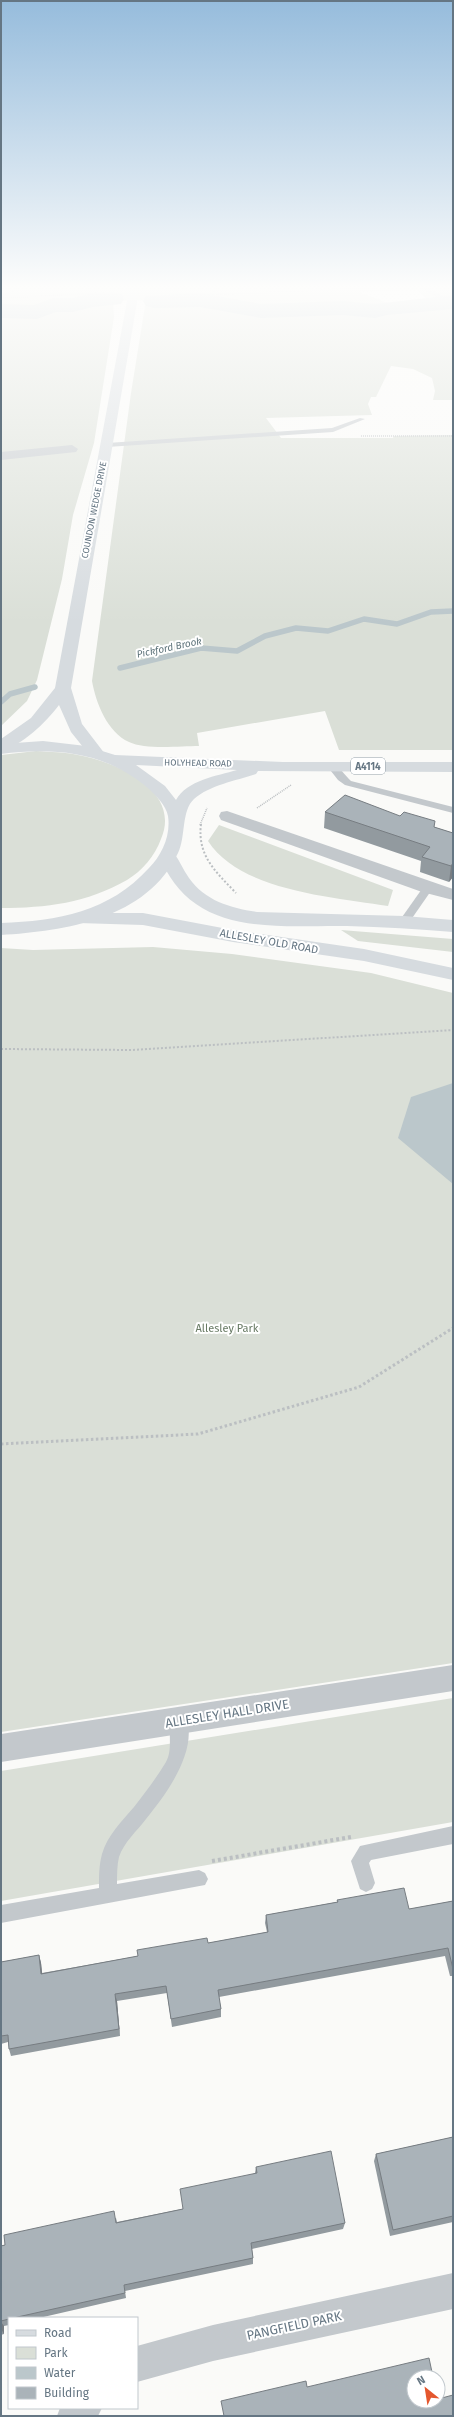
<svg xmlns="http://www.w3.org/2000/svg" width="454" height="2417" viewBox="0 0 454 2417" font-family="'Fira Sans',sans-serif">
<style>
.green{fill:#dadfd7;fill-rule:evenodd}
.water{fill:#bbc7cb}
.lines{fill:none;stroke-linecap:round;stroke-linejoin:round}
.stream-far1{stroke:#bbc7cb;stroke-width:4}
.stream{stroke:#bbc7cb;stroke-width:5.5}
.river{fill:#bbc7cb;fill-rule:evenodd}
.path-far3{stroke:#bbbfc2;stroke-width:1.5;stroke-dasharray:1 1;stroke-linecap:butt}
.path-far2{stroke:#bbbfc2;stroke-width:2;stroke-dasharray:2 2;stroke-linecap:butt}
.path-far1{stroke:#bbbfc2;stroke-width:3;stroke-dasharray:2.5 2.5;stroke-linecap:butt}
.path{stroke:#bbbfc2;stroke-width:4;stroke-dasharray:3 3;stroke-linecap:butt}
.service{fill:#c3c8cc;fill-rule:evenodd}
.minor{fill:#c3c8cc;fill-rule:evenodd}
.secondary{fill:#d6dbdf;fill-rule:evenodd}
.trunk{fill:#d6dbdf;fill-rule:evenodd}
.wall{fill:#929a9f}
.shaded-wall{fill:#777d82}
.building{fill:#aab3b9;stroke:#777d82}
.labels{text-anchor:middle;stroke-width:4;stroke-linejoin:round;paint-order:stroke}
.far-street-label{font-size:9px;fill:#657683;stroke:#fff}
.far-water-label{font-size:10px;font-style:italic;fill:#60757c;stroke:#fff}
.shield{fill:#fff;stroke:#939fa8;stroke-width:1}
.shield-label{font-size:10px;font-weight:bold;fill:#657683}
.street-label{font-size:11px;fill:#657683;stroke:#fff}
.park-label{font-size:11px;fill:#687a64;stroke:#fff}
.near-street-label{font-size:13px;fill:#657683;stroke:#fff}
</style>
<rect width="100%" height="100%" fill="#fafaf8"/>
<g class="green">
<path d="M 1,285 L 453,285 L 453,400 L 433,400 L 435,391 L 432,378 L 413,369 L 391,366 L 376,397 L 371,397 L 368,404 L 372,415 L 266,418 L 281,438 L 393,438 L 394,436 L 453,435 L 453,750 L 339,750 L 325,711 L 197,733 L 199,746 C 180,746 145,750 129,742 C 107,732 96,703 92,681 L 131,393 L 146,300 L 113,301 L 114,317 L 94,443 L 73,515 L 62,579 L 37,680 L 27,701 L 1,726 ZM 416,290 L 439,308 C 403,316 372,311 336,312 C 308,312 278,315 251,312 C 221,309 209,299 176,305 L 183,299 L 203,299 L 258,309 L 343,306 L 374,309 L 393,305 L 359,292 Z"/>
<path d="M 36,751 C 50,752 65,752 78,755 C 116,762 182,790 161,839 C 155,856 142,871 127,880 C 87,903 46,908 1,908 L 1,755 Z"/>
<path d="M 219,825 L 393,890 L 388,906 C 333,897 240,891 208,841 Z"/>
<path d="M 341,930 L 453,939 L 453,952 L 358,941 Z"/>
<path d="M 153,947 L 232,954 L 371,973 L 453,993 L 453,1663 L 1,1732 L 1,948 L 33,950 Z"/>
<path d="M 453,1698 L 453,1822 L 1,1901 L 1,1771 Z"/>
</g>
<path class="water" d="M 453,1083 L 453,1184 L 398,1138 L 411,1097 Z"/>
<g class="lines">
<path class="stream-far1" d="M 419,285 L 450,302"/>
<g class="stream">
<path d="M 120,668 L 201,648 L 237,651 L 265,636 L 296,628 L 328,631 L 364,619 L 397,624 L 431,612 L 453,611"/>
<path d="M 1,702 L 10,694 L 35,687"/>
</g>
<g class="river">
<path d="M 113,292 L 121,294 L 124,299 L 121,304 L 93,307 L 73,312 L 56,312 L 37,319 L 1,318 L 1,304 L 34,305 L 53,298 L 73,298 L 92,293 Z"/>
<path d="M 200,293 L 261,304 L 343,301 L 375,304 L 453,295 L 453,309 L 387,315 L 375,318 L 343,315 L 261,318 L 200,307 L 154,308 L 146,306 L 143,301 L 146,296 Z"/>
</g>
<g class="path-far3">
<path d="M 83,285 L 96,293"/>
<path d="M 448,285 L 453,287"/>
<path d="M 1,295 L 8,294 L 21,285"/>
<path d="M 209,295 L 223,285"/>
<path d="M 1,298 L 104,293 L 114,297"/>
<path d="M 156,300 L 209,295 L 430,285"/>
<path d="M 361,436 L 453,436"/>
<path d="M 257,808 L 291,785"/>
<path d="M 200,825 L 207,808"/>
</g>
<g class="path-far2">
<path d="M 201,824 C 197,856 216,872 236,893"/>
<path d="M 1,1049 L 132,1050 L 453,1030"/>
</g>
<path class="path-far1" d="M 1,1444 L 198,1434 L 359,1387 L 453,1328"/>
<path class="path" d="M 212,1861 L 351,1837"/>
<g class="service">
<path d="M 360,418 L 365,419 L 333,432 L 107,447 L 103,445 L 107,443 L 332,428 Z"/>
<path d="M 332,763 C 339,765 345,776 351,781 L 453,807 L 453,813 L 345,785 L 338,780 L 327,766 Z"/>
<path d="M 428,885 L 433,888 L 408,924 L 400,924 L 400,920 L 424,886 Z"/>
<path d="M 179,1712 L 185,1714 C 200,1749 167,1793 146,1819 C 137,1831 124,1842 119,1857 C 117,1865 117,1875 117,1884 L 199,1870 L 205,1873 L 208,1879 L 205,1885 L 1,1923 L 1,1905 L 99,1888 C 99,1876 99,1865 102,1854 C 107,1836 122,1821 134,1807 C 145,1793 157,1777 166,1762 C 174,1747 166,1729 173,1714 Z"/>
<path d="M 453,1826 L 453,1844 L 371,1860 L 369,1863 L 375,1883 L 372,1889 L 366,1892 L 360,1889 L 351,1861 L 360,1846 Z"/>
</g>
<g class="minor">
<path d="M 72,445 L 78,449 L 76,452 L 1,460 L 1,452 Z"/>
<path d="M 227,811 L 453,889 L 453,900 L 422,892 L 221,820 L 219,816 L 221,812 Z"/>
<path d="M 453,1665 L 453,1691 L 1,1762 L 1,1734 Z"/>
<path d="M 453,2273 L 453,2309 L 213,2361 L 137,2382 L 137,2346 L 213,2325 Z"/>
<path d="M 60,2408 L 102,2408 L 98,2416 L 57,2416 Z"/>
</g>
<g class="secondary">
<path d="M 130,285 L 140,285 L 71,688 L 82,724 L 105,754 L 103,757 L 91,757 L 71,732 L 59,705 C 45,723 23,745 1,751 L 1,739 L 31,718 L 55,688 Z"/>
<path d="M 168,852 L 174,853 C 180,861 183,870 189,878 C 205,901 231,908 257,912 L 404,916 L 453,920 L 453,932 C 418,929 383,927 347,926 C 300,925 237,933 196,904 C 179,893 168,875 159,857 L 162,853 Z"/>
<path d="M 84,913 L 143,913 L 233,930 L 364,949 L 453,968 L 453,980 L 364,961 L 233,942 L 143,925 L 78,923 L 75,919 L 78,915 Z"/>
</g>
<path class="trunk" d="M 43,741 L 86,746 L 115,755 L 283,762 L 453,762 L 453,772 L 258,771 L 256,774 C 235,781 210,785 194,799 C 181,811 186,837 178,853 C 147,919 65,931 1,935 L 1,923 C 58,921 109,912 149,868 C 162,855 171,835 168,816 C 166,805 156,796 149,789 C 107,752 55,747 1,754 L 1,744 ZM 136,765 L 237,770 C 217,776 187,780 176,800 L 165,786 Z"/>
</g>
<g class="wall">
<path d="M 325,812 L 400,816 L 453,833 L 453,877 L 449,882 L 420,872 L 421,861 L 324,828 Z"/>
<path d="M 337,1900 L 409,1909 L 453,1901 L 453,1976 L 450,1976 L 445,1956 L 219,1997 L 221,2009 L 221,2017 L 172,2027 L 167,1993 L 117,2001 L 120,2036 L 11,2056 L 9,2049 L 8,2042 L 1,2044 L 1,1962 L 39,1955 L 41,1963 L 42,1973 L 138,1956 L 267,1932 L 265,1923 L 266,1915 L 337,1902 Z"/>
<path d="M 453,2137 L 453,2222 L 390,2236 L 374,2161 L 376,2154 Z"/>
<path d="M 256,2167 L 345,2223 L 343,2229 L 252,2249 L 253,2258 L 253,2264 L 125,2291 L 126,2298 L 39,2318 L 9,2318 L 9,2325 L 4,2326 L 4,2334 L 1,2335 L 1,2246 L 116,2218 L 117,2222 L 182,2209 L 255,2173 Z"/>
</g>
<g class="shaded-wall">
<path d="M 453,863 L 453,877 L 449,882 L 451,866 Z"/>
<path d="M 39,1955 L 41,1963 L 43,1981 L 41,1974 Z"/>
<path d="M 115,1994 L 117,2001 L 120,2036 L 119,2029 Z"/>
<path d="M 1,2322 L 4,2326 L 4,2334 L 1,2329 Z"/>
</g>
<g class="building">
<path d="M 345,795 L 400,816 L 404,812 L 435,821 L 434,827 L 453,833 L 453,863 L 451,866 L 422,857 L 430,847 L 325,812 Z"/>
<path d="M 404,1888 L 409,1909 L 453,1901 L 453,1969 L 448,1948 L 218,1990 L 221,2009 L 171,2019 L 166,1986 L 115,1994 L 119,2029 L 9,2049 L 8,2035 L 1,2036 L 1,1962 L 39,1955 L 41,1974 L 138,1956 L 137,1950 L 207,1938 L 208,1943 L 268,1932 L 266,1915 L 338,1902 L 337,1900 Z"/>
<path d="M 453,2137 L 453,2216 L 393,2230 L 376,2154 Z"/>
<path d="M 331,2151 L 345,2223 L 251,2243 L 253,2258 L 124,2285 L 125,2293 L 13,2318 L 9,2318 L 9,2319 L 1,2321 L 1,2246 L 5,2245 L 4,2235 L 114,2211 L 116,2223 L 183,2209 L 180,2189 L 257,2173 L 256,2167 Z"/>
<path d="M 429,2358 L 433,2377 L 414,2377 L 414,2401 L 438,2401 L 438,2398 L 438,2399 L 453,2395 L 453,2416 L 224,2416 L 221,2401 L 306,2381 L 307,2387 Z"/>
</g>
<linearGradient id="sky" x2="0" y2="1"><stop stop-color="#96bcdc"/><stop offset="0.46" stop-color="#fdfdfc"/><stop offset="1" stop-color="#fdfdfc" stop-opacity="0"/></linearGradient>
<rect width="454" height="624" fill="url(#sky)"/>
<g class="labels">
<g class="far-street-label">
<text transform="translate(94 510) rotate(-79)" y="3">COUNDON WEDGE DRIVE</text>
<text transform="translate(198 763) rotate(1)" y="3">HOLYHEAD ROAD</text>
</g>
<g class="far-water-label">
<text transform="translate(169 647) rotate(-12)" y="4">Pickford Brook</text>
</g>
<rect class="shield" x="351" y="758" width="34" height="16" rx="3"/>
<g class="shield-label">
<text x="368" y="770">A4114</text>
</g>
<g class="street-label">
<text transform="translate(269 941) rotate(10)" y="4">ALLESLEY OLD ROAD</text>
</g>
<g class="park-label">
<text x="227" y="1332">Allesley Park</text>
</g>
<g class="near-street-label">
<text transform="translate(227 1713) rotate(-9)" y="5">ALLESLEY HALL DRIVE</text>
<text transform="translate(294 2325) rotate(-12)" y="5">PANGFIELD PARK</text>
</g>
</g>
<rect width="454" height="2417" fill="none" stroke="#657683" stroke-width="4"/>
<rect x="8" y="2317" width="130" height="92" fill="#ffffff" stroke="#c1c8cd"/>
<rect x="16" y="2330" width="20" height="6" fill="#d6dbdf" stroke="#c1c8cd"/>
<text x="44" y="2337" font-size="12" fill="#657683">Road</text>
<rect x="16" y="2347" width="20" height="12" fill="#dadfd7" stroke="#c1c8cd"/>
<text x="44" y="2357" font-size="12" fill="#657683">Park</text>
<rect x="16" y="2367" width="20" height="12" fill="#bbc7cb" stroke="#c1c8cd"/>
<text x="44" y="2377" font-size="12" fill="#657683">Water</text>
<rect x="16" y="2387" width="20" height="12" fill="#aab3b9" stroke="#c1c8cd"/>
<text x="44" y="2397" font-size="12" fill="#657683">Building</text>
<g transform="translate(426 2389) rotate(330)"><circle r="19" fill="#ffffff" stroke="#c1c8cd"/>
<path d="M0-3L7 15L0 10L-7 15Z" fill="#e4572e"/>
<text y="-6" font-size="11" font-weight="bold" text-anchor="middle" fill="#657683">N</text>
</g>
</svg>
